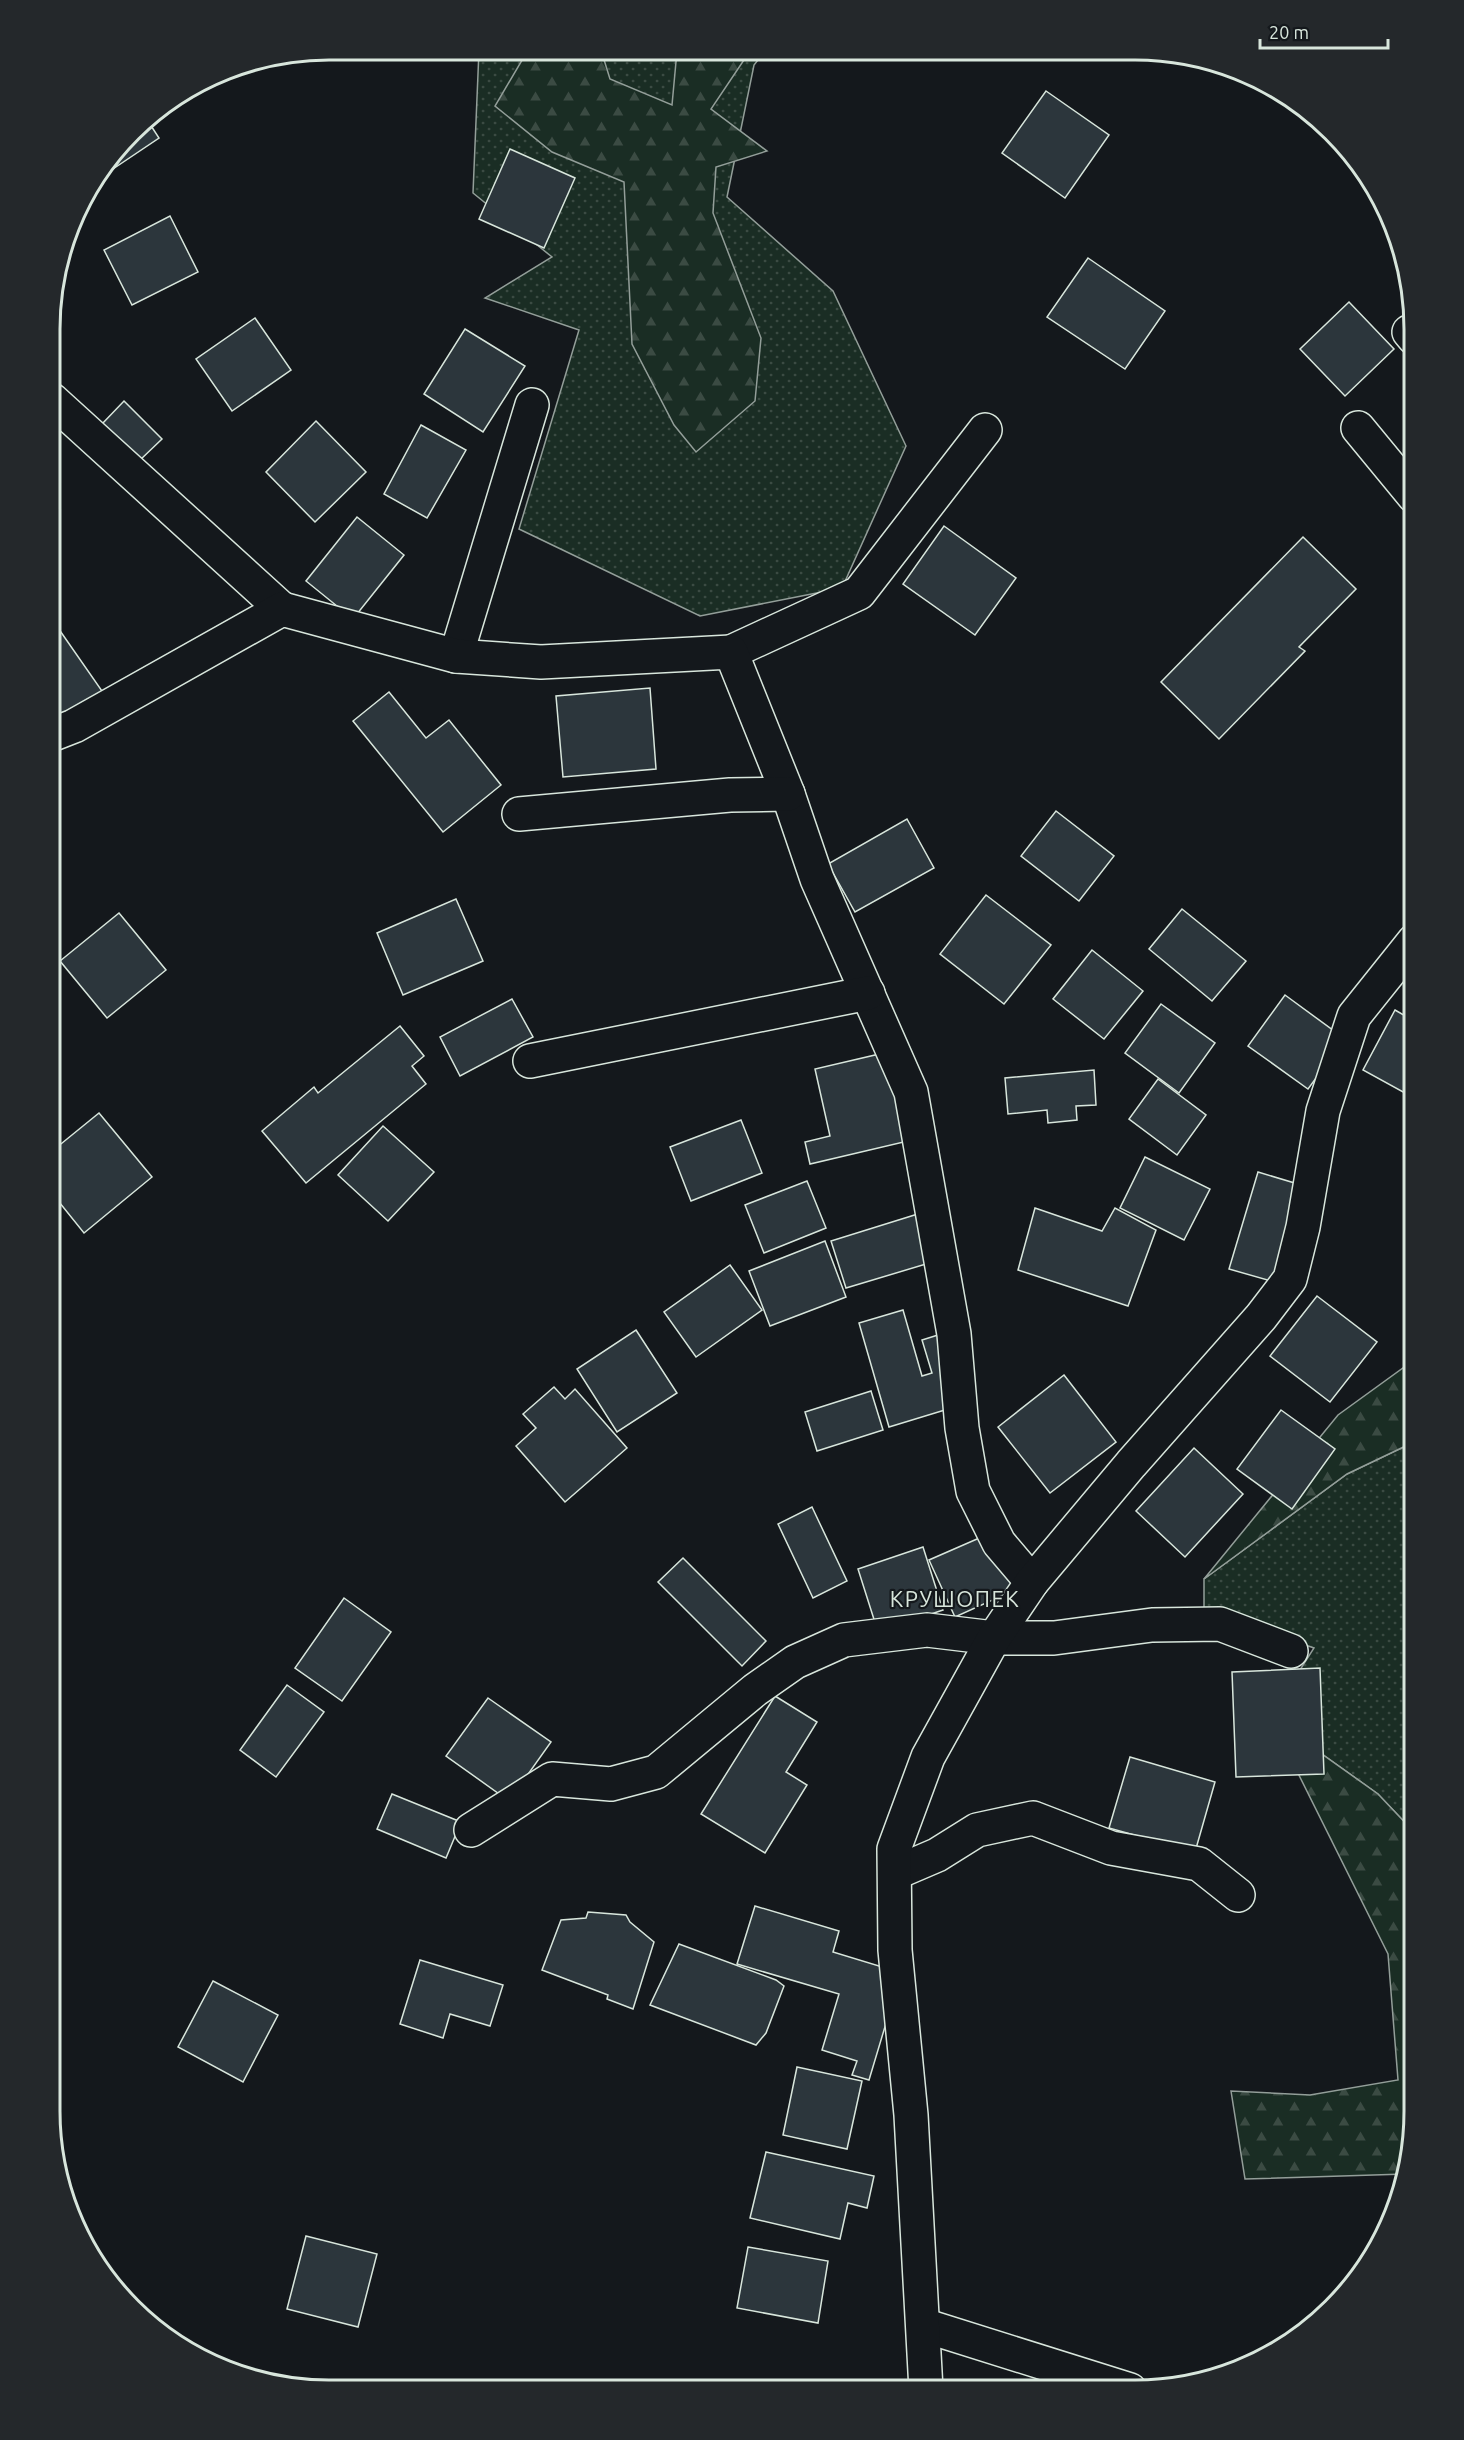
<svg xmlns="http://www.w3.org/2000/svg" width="1464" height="2440" viewBox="0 0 1464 2440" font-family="Ubuntu,sans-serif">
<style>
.grass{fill:url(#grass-dots);stroke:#939e99;stroke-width:1.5}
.forest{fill:url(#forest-firs);stroke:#939e99;stroke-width:1.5}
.building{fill:#2c363c;stroke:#d8e6dc;stroke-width:1.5}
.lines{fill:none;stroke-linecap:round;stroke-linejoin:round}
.minor-casing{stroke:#d8e6dc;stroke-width:36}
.minor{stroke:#14181c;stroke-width:33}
.labels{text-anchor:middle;stroke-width:4.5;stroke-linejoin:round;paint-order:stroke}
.quarter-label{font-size:22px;letter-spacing:1.5px;fill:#d8e6dc;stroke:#14181c}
.rim{fill:none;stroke:#d8e6dc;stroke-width:3}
</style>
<defs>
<pattern id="grass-dots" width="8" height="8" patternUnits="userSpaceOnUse" patternTransform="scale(1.5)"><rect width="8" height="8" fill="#1a2d24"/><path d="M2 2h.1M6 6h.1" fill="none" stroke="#3b4b43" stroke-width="1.8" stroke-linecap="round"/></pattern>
<pattern id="forest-firs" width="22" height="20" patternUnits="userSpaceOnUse" patternTransform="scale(1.5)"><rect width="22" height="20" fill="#1a2d24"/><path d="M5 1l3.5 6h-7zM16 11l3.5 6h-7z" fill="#3b4b43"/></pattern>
</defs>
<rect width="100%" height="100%" fill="#14181c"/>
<g class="grass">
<path d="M 479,50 L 765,51 L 754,65 L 727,197 L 833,291 L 906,446 L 842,588 L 700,616 L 519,529 L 579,330 L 485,298 L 552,257 L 473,193 Z"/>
<path d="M 1414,1442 L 1414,1832 L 1378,1794 L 1270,1717 L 1314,1648 L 1204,1610 L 1204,1579 L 1347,1474 Z"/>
</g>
<g class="forest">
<path d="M 528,50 L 601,50 L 610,79 L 672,105 L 677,51 L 750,51 L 711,109 L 767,151 L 716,167 L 713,213 L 761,338 L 755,401 L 696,452 L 674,425 L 632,344 L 624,182 L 552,152 L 495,106 Z"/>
<path d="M 1414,1360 L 1414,1442 L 1347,1474 L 1204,1579 L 1338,1415 Z"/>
<path d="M 1270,1717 L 1378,1794 L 1414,1832 L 1414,2130 L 1405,2174 L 1245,2179 L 1231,2091 L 1310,2095 L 1398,2080 L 1388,1954 Z"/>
</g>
<g class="building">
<path d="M 1046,91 L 1109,135 L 1065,198 L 1002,153 Z"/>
<path d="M 146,118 L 159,138 L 98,179 L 144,119 Z"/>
<path d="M 510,149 L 575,178 L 544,248 L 479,219 Z"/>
<path d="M 170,216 L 198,272 L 132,305 L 104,250 Z"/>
<path d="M 1088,258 L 1165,311 L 1125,369 L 1047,317 Z"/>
<path d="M 1349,302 L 1394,349 L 1345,396 L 1300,349 Z"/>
<path d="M 255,318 L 291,370 L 232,411 L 196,359 Z"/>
<path d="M 465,329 L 525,366 L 483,432 L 424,394 Z"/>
<path d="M 124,401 L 162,439 L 139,461 L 102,424 Z"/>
<path d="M 316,421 L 366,472 L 315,522 L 266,472 Z"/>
<path d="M 421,425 L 466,450 L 427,518 L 384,494 Z"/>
<path d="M 357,517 L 404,555 L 353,619 L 306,581 Z"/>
<path d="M 944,526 L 1016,578 L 975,635 L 903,584 Z"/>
<path d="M 1303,537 L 1356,589 L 1299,647 L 1305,651 L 1219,739 L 1161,682 Z"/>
<path d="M 56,625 L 102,691 L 52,728 L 51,628 Z"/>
<path d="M 650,688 L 656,769 L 563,777 L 556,696 Z"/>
<path d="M 389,692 L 426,738 L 449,720 L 501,785 L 443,832 L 353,721 Z"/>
<path d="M 1056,811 L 1114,856 L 1079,901 L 1021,856 Z"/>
<path d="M 907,819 L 934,868 L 855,912 L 828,864 Z"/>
<path d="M 986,895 L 1051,945 L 1004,1004 L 940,954 Z"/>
<path d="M 456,899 L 483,961 L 403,995 L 377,933 Z"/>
<path d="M 1182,909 L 1246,961 L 1212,1001 L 1149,949 Z"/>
<path d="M 119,913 L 166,970 L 107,1018 L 60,961 Z"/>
<path d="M 1092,950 L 1143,991 L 1104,1039 L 1053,999 Z"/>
<path d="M 1285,995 L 1345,1039 L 1308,1089 L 1248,1046 Z"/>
<path d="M 512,999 L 533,1037 L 460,1076 L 440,1037 Z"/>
<path d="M 1161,1004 L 1215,1043 L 1179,1093 L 1125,1053 Z"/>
<path d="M 1395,1010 L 1414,1021 L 1414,1098 L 1363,1070 Z"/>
<path d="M 400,1026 L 424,1056 L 412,1066 L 426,1084 L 306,1183 L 262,1131 L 314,1087 L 318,1093 Z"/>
<path d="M 888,1052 L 908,1141 L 810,1164 L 805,1142 L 830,1136 L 815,1069 Z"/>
<path d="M 1094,1070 L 1096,1105 L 1076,1106 L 1077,1120 L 1048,1123 L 1047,1110 L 1008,1114 L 1005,1078 Z"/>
<path d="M 1158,1079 L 1206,1115 L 1177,1155 L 1129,1119 Z"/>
<path d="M 99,1113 L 152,1177 L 84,1233 L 51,1192 L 51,1152 Z"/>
<path d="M 741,1120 L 762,1173 L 691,1201 L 670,1147 Z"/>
<path d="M 383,1126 L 434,1172 L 388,1221 L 338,1175 Z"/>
<path d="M 1145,1157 L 1210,1189 L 1184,1240 L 1120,1208 Z"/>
<path d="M 1258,1172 L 1308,1187 L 1278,1283 L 1229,1269 Z"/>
<path d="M 807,1181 L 826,1228 L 764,1253 L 745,1205 Z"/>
<path d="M 1035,1208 L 1102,1231 L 1115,1208 L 1156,1230 L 1128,1306 L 1018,1270 Z"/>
<path d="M 921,1213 L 936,1261 L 846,1288 L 831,1241 Z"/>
<path d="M 825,1241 L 846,1297 L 770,1326 L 749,1271 Z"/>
<path d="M 730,1265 L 762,1310 L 696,1357 L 664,1312 Z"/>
<path d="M 1317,1296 L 1377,1342 L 1330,1402 L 1270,1356 Z"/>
<path d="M 903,1310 L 922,1376 L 932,1373 L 922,1340 L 938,1335 L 958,1406 L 889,1427 L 859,1323 Z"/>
<path d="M 636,1330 L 677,1393 L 617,1432 L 577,1369 Z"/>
<path d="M 1064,1375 L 1116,1442 L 1050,1493 L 998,1427 Z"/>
<path d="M 554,1387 L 565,1399 L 575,1389 L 627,1448 L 565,1502 L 516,1446 L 536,1428 L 523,1414 Z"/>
<path d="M 871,1391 L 883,1430 L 817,1451 L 805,1412 Z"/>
<path d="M 1281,1410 L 1335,1449 L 1292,1509 L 1237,1469 Z"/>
<path d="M 1194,1448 L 1243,1494 L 1185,1557 L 1136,1511 Z"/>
<path d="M 812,1507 L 847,1581 L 813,1598 L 778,1524 Z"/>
<path d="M 993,1532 L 1019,1588 L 955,1617 L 929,1560 Z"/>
<path d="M 923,1547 L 943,1610 L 878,1632 L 858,1569 Z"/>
<path d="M 683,1558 L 766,1641 L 742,1666 L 658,1582 Z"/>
<path d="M 344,1598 L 391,1632 L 342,1701 L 295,1668 Z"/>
<path d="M 1320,1668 L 1324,1774 L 1236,1777 L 1232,1672 Z"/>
<path d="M 287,1685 L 324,1712 L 276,1777 L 240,1750 Z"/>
<path d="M 775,1696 L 817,1722 L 786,1772 L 807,1785 L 765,1853 L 701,1814 Z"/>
<path d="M 488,1698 L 551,1742 L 509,1801 L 446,1756 Z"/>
<path d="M 50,1701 L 60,1708 L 50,1722 Z"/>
<path d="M 1130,1757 L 1215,1782 L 1195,1852 L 1109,1828 Z"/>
<path d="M 392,1794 L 461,1822 L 446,1858 L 377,1829 Z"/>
<path d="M 755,1906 L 839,1931 L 833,1952 L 889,1969 L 890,2010 L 869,2080 L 852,2075 L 857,2061 L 822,2050 L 839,1994 L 737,1964 Z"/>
<path d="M 588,1912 L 626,1915 L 630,1922 L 654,1942 L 633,2009 L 607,1999 L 608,1995 L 542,1970 L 561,1920 L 586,1918 Z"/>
<path d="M 679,1944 L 776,1980 L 784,1986 L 766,2033 L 756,2045 L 650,2005 Z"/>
<path d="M 420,1960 L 503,1985 L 490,2026 L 450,2014 L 443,2038 L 400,2024 Z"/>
<path d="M 213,1981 L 278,2015 L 243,2082 L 178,2047 Z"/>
<path d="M 797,2067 L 862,2081 L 847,2149 L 783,2135 Z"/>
<path d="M 766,2152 L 874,2176 L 867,2208 L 848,2203 L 840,2239 L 750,2218 Z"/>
<path d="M 306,2236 L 377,2254 L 358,2327 L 287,2309 Z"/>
<path d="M 748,2247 L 828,2261 L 818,2323 L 737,2308 Z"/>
</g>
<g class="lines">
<g class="minor-casing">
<g id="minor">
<path d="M 1409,332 L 1414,338"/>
<path d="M 52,400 L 282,609"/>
<path d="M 1358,428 L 1414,496"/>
<path d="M 731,652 L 859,593 L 985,430"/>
<path d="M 456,656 L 532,405"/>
<path d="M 51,735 L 74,726 L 282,609 L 456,656 L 541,662 L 731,652 L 788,794 L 817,879 L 911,1092 L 954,1334 L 962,1428 L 973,1491 L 999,1543 L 1032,1582"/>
<path d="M 519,814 L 730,795 L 788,794"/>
<path d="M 530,1061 L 868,993"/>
<path d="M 471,1830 L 552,1779 L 611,1784 L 656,1772 L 755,1690 L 795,1662 L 844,1640 L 927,1630 L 994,1638 L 1054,1638 L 1152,1625 L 1220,1624 L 1291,1651"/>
<path d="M 895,1873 L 937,1855 L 977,1830 L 1033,1818 L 1111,1848 L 1199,1864 L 1238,1895"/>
<path d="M 923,2325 L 1130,2390"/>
<path d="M 926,2390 L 911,2115 L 895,1950 L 894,1849 L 928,1757 L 994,1638 L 1032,1582 L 1131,1464 L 1261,1317 L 1290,1279 L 1303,1227 L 1323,1111 L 1354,1016 L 1414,941"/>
</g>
</g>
<use href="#minor" class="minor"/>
</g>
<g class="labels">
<g class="quarter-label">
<text x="955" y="1607">КРУШОПЕК</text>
</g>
</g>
<path d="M0 0H1464V2440H0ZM329 60H1135A269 269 0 0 1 1404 329V2111A269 269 0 0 1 1135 2380H329A269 269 0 0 1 60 2111V329A269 269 0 0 1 329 60Z" fill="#24282b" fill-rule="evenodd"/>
<path class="rim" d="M329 60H1135A269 269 0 0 1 1404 329V2111A269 269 0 0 1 1135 2380H329A269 269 0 0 1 60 2111V329A269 269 0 0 1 329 60Z"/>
<path d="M1260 39v9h128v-9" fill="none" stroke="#d8e6dc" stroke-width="3"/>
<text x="1269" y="39" font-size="18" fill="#d8e6dc" stroke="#14181c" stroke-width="4.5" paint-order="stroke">20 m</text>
</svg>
